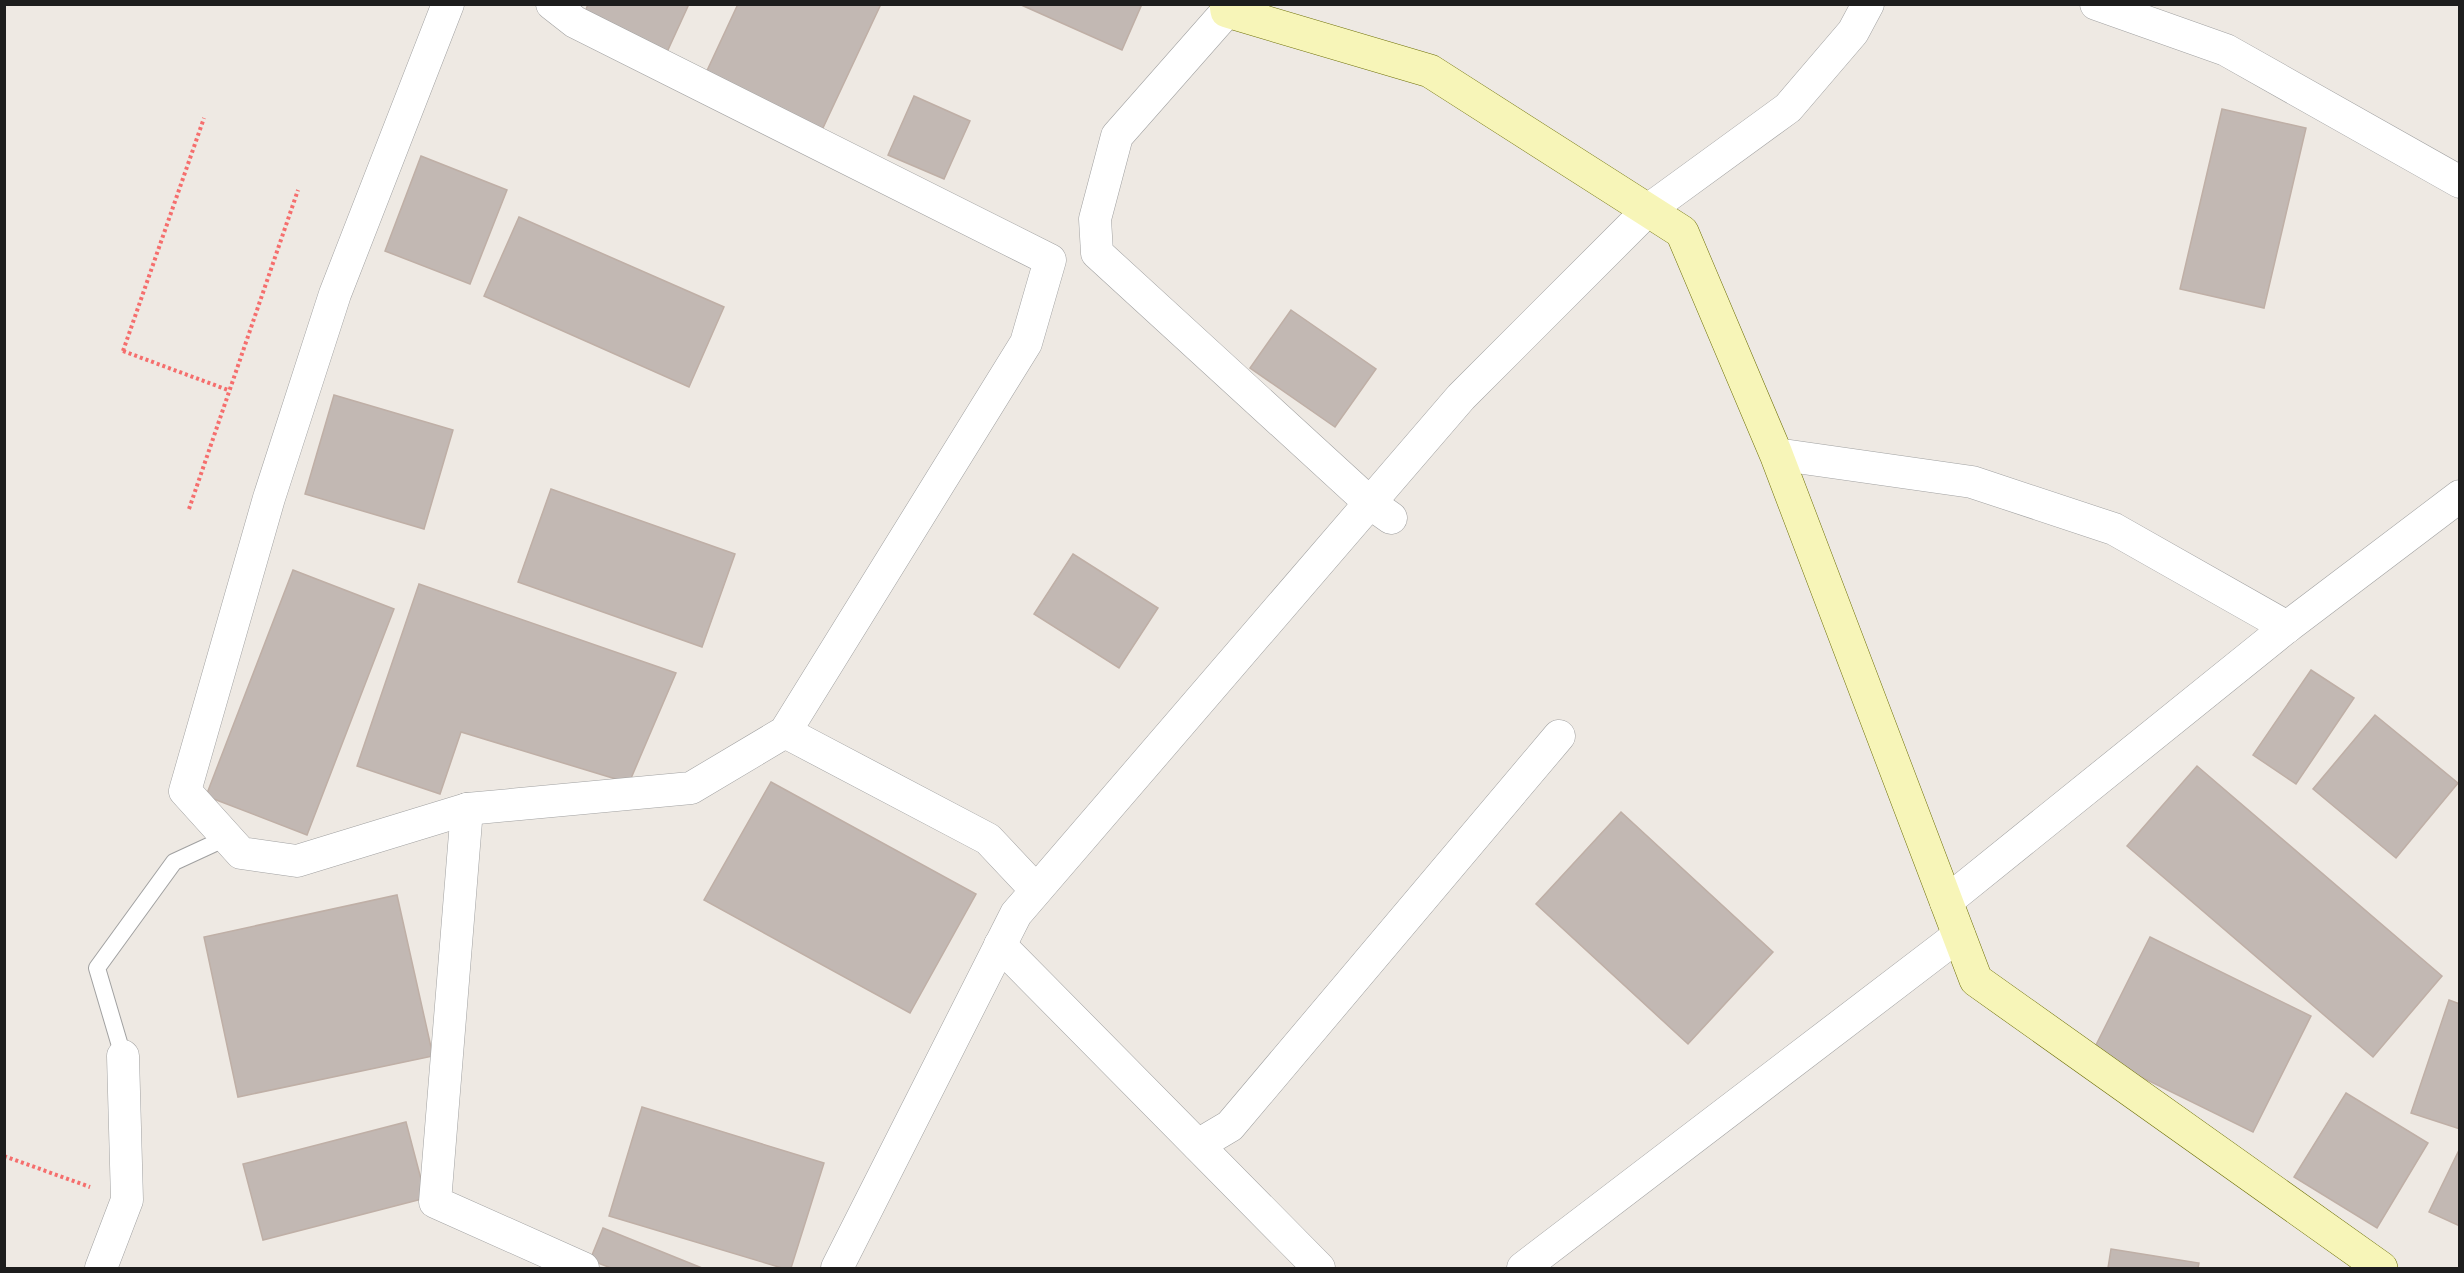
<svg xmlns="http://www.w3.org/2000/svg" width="2464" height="1273" viewBox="0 0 2464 1273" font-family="'Varela Round',sans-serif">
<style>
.building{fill:#c2b8b3;stroke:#bfafa6;stroke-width:1.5}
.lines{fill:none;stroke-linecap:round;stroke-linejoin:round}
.lane-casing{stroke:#a1a1a1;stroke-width:18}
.street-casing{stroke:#a1a1a1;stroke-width:33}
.secondary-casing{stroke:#6e7008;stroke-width:34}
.path{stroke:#f56e6d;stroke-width:4;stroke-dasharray:3 3;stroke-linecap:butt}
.lane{stroke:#fff;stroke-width:16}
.street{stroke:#fff;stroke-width:32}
.secondary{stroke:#f7f5b8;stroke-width:33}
.path-bridge{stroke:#f56e6d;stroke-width:4;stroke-dasharray:3 3;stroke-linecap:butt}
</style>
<rect width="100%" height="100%" fill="#eee9e3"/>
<g class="building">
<path d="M 588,4 L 689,4 L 667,52 L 584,15 Z"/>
<path d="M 738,4 L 881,4 L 822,130 L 705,75 Z"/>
<path d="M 1019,4 L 1142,4 L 1122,50 Z"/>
<path d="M 914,96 L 970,121 L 944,179 L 888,155 Z"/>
<path d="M 2222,109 L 2306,128 L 2264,308 L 2180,289 Z"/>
<path d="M 421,156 L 507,190 L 470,284 L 385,251 Z"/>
<path d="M 519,217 L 724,307 L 689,387 L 484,296 Z"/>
<path d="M 1291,310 L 1376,369 L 1335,427 L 1250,368 Z"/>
<path d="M 334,395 L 453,430 L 424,529 L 305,494 Z"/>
<path d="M 551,489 L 735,554 L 702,647 L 518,582 Z"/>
<path d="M 1073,554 L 1158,608 L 1119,668 L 1034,614 Z"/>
<path d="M 293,570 L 394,609 L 307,835 L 206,796 Z"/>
<path d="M 419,584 L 676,673 L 629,783 L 461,732 L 440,794 L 357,766 Z"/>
<path d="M 2311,670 L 2354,698 L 2296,784 L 2253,755 Z"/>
<path d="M 2375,715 L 2458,783 L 2396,858 L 2313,789 Z"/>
<path d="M 2197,766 L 2442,976 L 2373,1057 L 2127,846 Z"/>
<path d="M 771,782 L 976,894 L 910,1013 L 704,900 Z"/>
<path d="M 1621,812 L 1773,952 L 1688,1044 L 1536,904 Z"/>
<path d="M 397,895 L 433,1056 L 238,1097 L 204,937 Z"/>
<path d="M 2150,937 L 2311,1016 L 2253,1132 L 2092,1053 Z"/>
<path d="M 2449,1000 L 2460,1004 L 2460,1129 L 2411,1113 Z"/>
<path d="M 2346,1093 L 2428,1143 L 2377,1228 L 2294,1177 Z"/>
<path d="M 642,1107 L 824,1163 L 791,1268 L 782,1268 L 609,1216 Z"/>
<path d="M 406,1122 L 426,1198 L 263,1240 L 243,1164 Z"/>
<path d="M 2460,1148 L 2460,1226 L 2429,1212 Z"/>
<path d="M 603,1228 L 702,1268 L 611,1268 L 590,1260 Z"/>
<path d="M 2111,1249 L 2199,1263 L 2198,1268 L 2108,1268 Z"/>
</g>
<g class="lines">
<g class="lane-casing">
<path id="lane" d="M 123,1056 L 97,968 L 174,862 L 226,838"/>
</g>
<g class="street-casing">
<g id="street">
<path d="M 448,4 L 335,294 L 269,498 L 185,791 L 241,853 L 297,861 L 467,809 L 691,788 L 785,732 L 1026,343 L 1050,260 L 575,22 L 552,4"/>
<path d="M 2096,4 L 2226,50 L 2460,182"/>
<path d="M 1227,11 L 1117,136 L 1095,219 L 1097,253 L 1370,503 L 1391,518"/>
<path d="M 1776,454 L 1972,482 L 2114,529 L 2287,627"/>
<path d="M 785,732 L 988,839 L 1036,890"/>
<path d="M 467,809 L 435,1202 L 583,1268"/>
<path d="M 1946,902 L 2287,627 L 2460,496"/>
<path d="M 1000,945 L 1319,1268"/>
<path d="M 1198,1145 L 1230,1126 L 1559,736"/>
<path d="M 101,1268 L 127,1200 L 123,1056"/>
<path d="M 837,1268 L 1016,914 L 1461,397 L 1648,210 L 1788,108 L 1853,32 L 1868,4"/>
<path d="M 1523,1268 L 1959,935"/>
</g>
</g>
<g class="secondary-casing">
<path id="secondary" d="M 1226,4 L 1227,11 L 1430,71 L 1682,232 L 1776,454 L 1976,980 L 2381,1268"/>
</g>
<g class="path">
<path d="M 123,351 L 204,118"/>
<path d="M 189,509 L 298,190"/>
<path d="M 4,1156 L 90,1187"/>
</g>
<use href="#lane" class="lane"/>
<use href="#street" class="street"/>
<use href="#secondary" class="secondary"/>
<path class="path-bridge" d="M 123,351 L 228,390"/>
</g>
<rect width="2464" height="1273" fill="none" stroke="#1d1d1d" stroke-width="12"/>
</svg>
